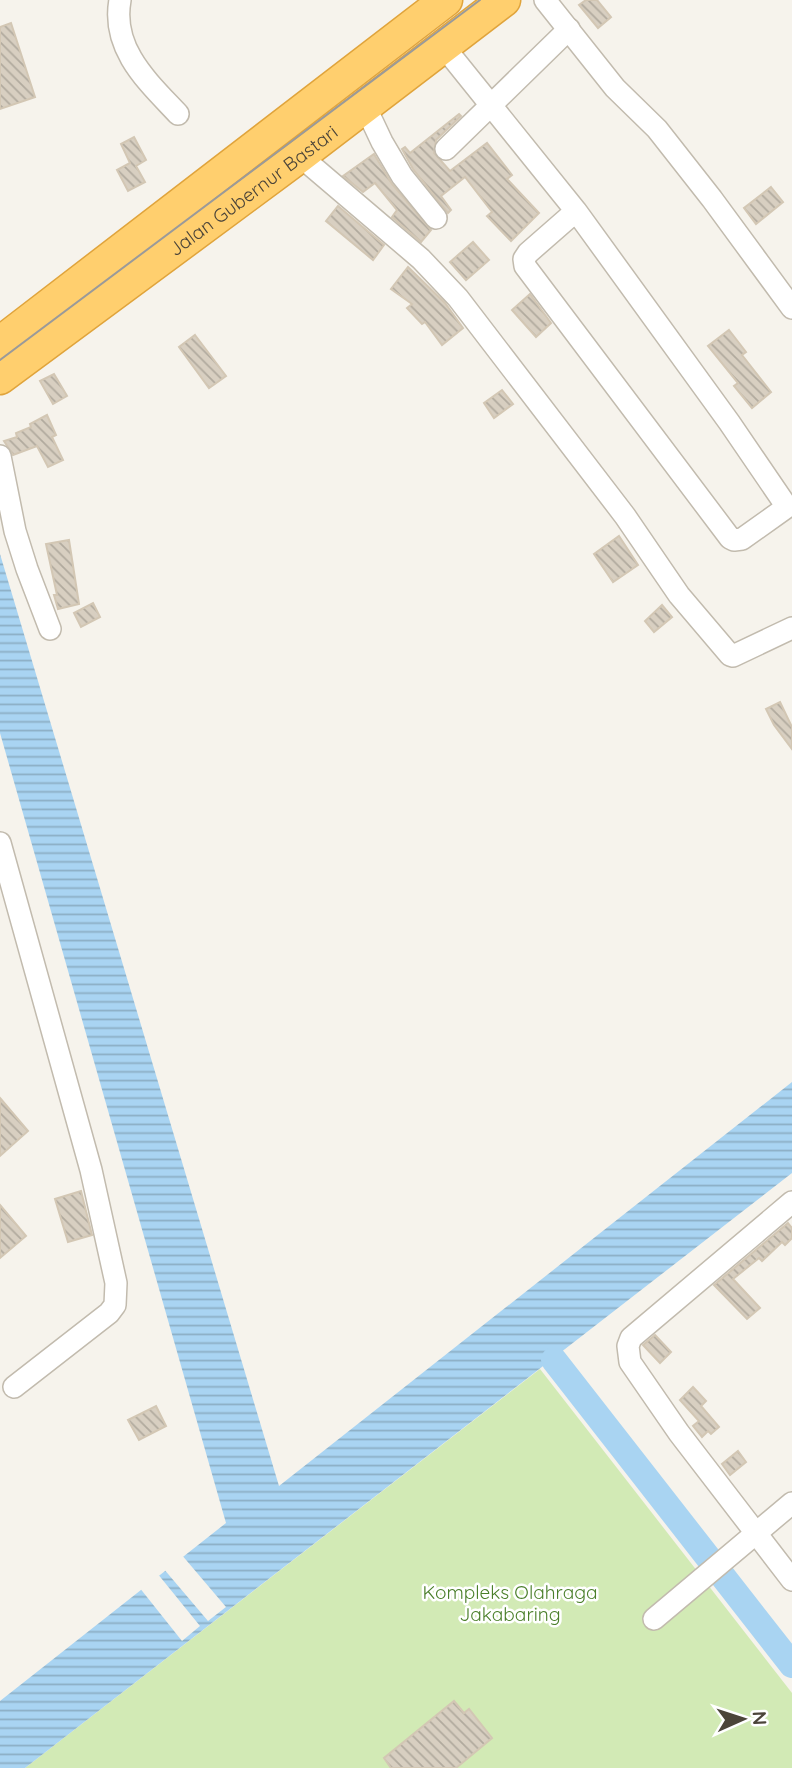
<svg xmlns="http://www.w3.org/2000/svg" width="792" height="1768" viewBox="0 0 792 1768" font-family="Quicksand,sans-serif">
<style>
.park{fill:#d2eab5}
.water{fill:url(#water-rules)}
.pier{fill:#f6f3ec}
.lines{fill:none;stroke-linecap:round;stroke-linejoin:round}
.river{stroke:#a9d4f2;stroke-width:26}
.building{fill:url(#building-back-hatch);stroke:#d3c7b4;stroke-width:2}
.minor-casing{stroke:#c2bbae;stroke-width:24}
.highway-casing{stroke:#e0a43c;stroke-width:35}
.minor{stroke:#fff;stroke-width:21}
.highway{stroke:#ffcf6e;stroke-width:32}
.tram{stroke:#9a9a9a;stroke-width:2}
.labels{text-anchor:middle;stroke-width:5;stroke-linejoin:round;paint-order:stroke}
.street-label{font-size:19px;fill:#4b4439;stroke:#fff}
.park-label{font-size:19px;fill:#4a7f2a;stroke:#fff}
</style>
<defs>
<pattern id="water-rules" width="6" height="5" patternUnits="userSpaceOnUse" patternTransform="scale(1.75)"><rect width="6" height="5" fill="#a9d4f2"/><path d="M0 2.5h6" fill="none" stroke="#8caec5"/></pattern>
<pattern id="building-back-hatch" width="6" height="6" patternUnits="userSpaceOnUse" patternTransform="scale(1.75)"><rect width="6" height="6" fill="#d8cfc1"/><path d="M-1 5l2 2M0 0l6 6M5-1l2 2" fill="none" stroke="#b1aa9e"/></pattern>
</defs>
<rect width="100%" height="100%" fill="#f6f3ec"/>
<path class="park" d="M 540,1369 L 792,1693 L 792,1768 L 25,1768 Z"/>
<path class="water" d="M 0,554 L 279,1486 L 792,1082 L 792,1173 L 25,1768 L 0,1768 L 0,1701 L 226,1523 L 0,733 Z"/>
<g class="pier">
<path d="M 181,1554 L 226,1607 L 208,1621 L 163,1568 Z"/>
<path d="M 157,1573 L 200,1626 L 182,1641 L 139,1587 Z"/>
</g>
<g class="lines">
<path class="river" d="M 554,1360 L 792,1665"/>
</g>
<g class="building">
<path d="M 586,0 L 597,0 L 611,17 L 598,28 L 579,5 Z"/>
<path d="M 11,23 L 35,97 L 0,109 L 0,27 Z"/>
<path d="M 459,114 L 461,116 L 436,140 L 434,153 L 450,171 L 487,143 L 512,175 L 507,179 L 539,213 L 511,241 L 487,216 L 492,212 L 465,177 L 441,196 L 451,210 L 448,213 L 413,169 L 402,149 L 405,147 L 410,153 Z"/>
<path d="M 134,137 L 146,160 L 136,166 L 145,182 L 128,191 L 117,170 L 130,163 L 121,144 Z"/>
<path d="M 374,154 L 392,184 L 431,230 L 421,242 L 392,217 L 397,210 L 375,183 L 363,192 L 343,176 Z"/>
<path d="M 771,187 L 783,202 L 756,224 L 744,208 Z"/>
<path d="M 338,206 L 384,245 L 373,260 L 326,221 Z"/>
<path d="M 473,242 L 489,260 L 466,280 L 450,262 Z"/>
<path d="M 408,267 L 445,303 L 463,328 L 442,345 L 425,322 L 422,324 L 407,308 L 412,304 L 391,289 Z"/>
<path d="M 530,294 L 551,323 L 536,337 L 512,310 Z"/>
<path d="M 729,330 L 746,352 L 742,355 L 771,392 L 752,408 L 734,386 L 738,383 L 708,346 Z"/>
<path d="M 195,335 L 226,376 L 209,388 L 179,347 Z"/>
<path d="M 54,374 L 67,396 L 53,404 L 40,381 Z"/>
<path d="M 502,390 L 513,404 L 494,418 L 484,403 Z"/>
<path d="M 47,415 L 56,435 L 52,437 L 63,460 L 48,467 L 37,446 L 13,455 L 4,441 L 17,437 L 16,433 L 31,427 L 30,424 Z"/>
<path d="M 619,536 L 638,565 L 613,582 L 594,554 Z"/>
<path d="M 69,540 L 79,604 L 58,609 L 54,595 L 57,595 L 46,544 Z"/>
<path d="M 93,603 L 100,617 L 81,627 L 74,613 Z"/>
<path d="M 662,605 L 672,617 L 654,632 L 645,621 Z"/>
<path d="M 780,702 L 792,727 L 792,749 L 774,725 L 766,709 Z"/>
<path d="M 0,1098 L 28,1131 L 0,1156 Z"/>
<path d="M 81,1191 L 92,1235 L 68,1242 L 55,1199 Z"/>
<path d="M 0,1205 L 26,1236 L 0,1258 Z"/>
<path d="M 788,1223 L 792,1228 L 792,1238 L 785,1245 L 782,1242 L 762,1261 L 759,1258 L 733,1279 L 760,1308 L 747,1319 L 714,1285 Z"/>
<path d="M 655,1335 L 671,1352 L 660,1363 L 643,1345 Z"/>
<path d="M 693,1387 L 706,1401 L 701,1406 L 719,1427 L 711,1434 L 708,1431 L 702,1437 L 693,1426 L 699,1421 L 680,1400 Z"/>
<path d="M 156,1406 L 166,1426 L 139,1440 L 128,1420 Z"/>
<path d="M 738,1451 L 746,1462 L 730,1475 L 722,1464 Z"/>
<path d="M 454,1701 L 464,1713 L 469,1709 L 492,1738 L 456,1768 L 391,1768 L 384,1758 Z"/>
</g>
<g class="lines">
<g class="minor-casing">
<g id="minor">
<path d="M 120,0 C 111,49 148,82 178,114"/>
<path d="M 545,0 L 615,88 L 657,129 L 712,199 L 792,308"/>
<path d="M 444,47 L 576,211 L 729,422 L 787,507 L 742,539 L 734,540 L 730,538 L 525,266 L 524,259 L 528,253 L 576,211"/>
<path d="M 365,106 L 382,142 L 402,176 L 436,218"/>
<path d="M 446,149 L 569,29"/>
<path d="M 300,156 L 421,259 L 458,298 L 625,516 L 679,595 L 730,655 L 733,656 L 792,628"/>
<path d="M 0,456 L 15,531 L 27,569 L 50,629"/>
<path d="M 0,843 L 91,1170 L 116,1283 L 115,1305 L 109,1313 L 14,1387"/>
<path d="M 792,1202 L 631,1338 L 628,1346 L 630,1362 L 679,1433 L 792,1580"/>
<path d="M 654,1619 L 792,1503"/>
</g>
</g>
<g class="highway-casing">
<g id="highway">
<path d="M 0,343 L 446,0"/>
<path id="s1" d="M 0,378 L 300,156 L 504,0"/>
</g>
</g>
<use href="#minor" class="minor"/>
<use href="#highway" class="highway"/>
<path class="tram" d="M 0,360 L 480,0"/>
</g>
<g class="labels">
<g class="street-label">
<text dy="7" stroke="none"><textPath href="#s1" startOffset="315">Jalan Gubernur Bastari</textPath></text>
</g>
<g class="park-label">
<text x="510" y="1599">Kompleks Olahraga<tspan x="510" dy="22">Jakabaring</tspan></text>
</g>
</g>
<g transform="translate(743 1719) rotate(87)" stroke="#ffffff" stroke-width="5" paint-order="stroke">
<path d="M0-5L12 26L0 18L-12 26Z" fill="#4b4439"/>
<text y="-10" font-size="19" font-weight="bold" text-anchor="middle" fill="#4b4439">N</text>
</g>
</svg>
